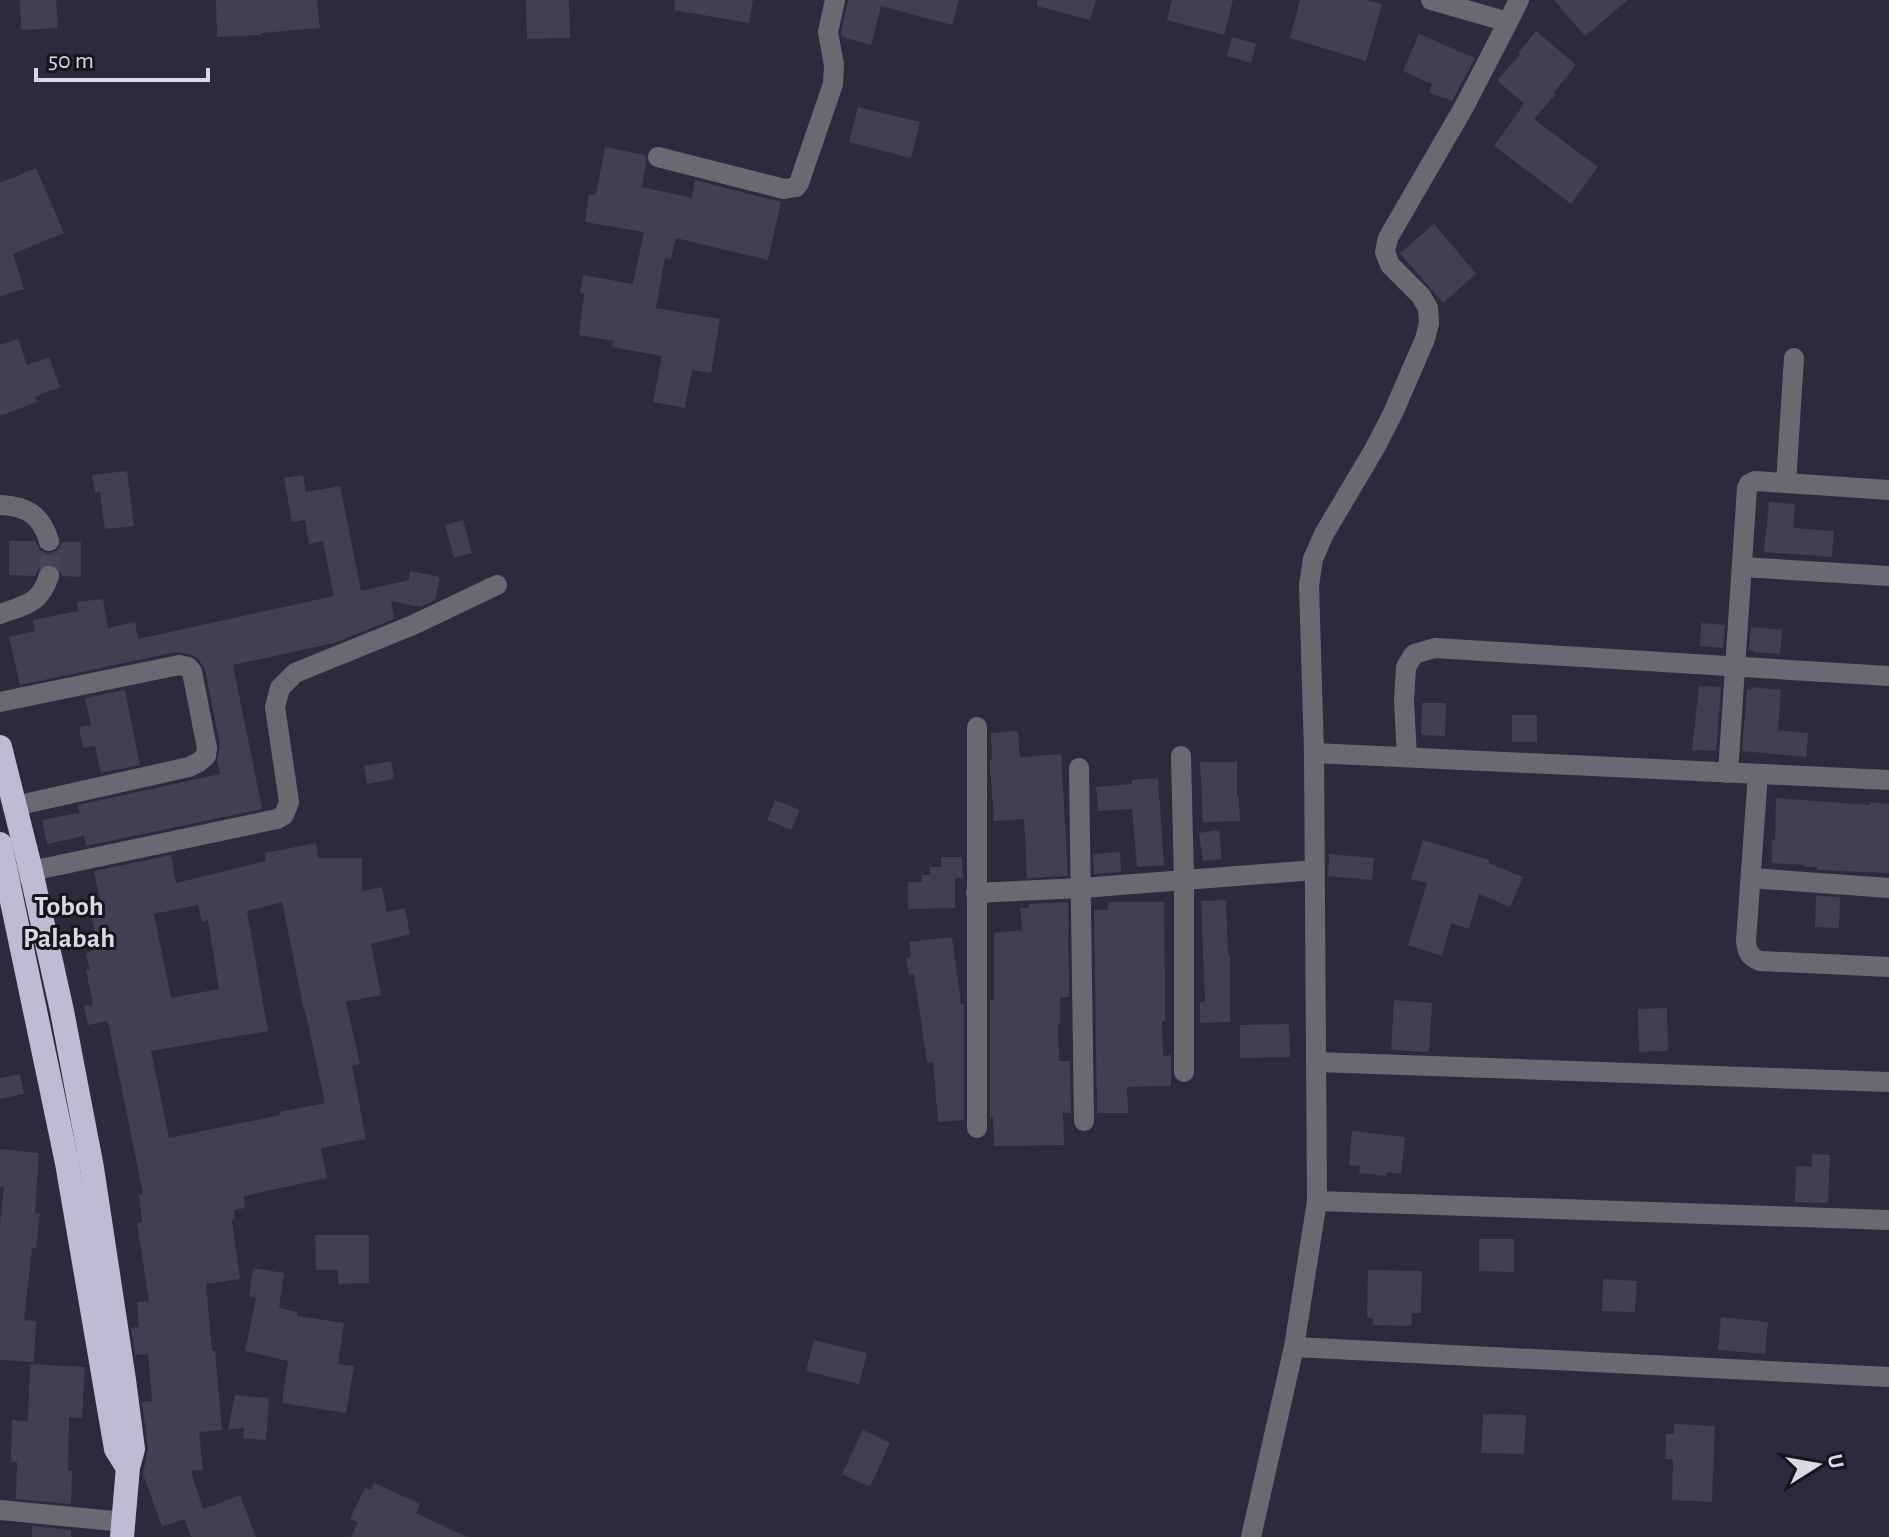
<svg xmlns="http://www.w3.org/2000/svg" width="1889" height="1537" viewBox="0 0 1889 1537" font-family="'Alegreya Sans',sans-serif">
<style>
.building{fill:#423f53;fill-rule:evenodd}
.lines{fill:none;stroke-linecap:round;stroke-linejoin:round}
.minor-tunnel{stroke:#484456;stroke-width:20;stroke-dasharray:20 10;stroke-linecap:butt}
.minor{stroke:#6a6973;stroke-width:20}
.highway{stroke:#bfbbd4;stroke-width:24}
.labels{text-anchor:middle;stroke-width:6;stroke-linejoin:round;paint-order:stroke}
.quarter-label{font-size:28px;font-weight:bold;fill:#dad8e5;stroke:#16141d}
</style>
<rect width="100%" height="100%" fill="#2e2a3d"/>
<g class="building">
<path d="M 20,0 L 56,0 L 58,28 L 21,30 Z"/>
<path d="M 216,0 L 317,0 L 320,28 L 261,33 L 261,35 L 217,37 Z"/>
<path d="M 526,0 L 569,0 L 570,38 L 527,39 Z"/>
<path d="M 675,0 L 753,0 L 749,23 L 674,10 Z"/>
<path d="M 848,0 L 959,0 L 952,25 L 881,6 L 871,45 L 842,37 L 841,32 Z"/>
<path d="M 1037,0 L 1096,0 L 1090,20 L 1037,6 Z"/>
<path d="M 1172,0 L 1233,0 L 1224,35 L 1167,20 Z"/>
<path d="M 1300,0 L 1367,0 L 1382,4 L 1366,61 L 1290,38 Z"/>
<path d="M 1554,0 L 1628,0 L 1585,36 Z"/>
<path d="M 1536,31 L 1576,65 L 1554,92 L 1556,94 L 1534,119 L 1598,167 L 1571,204 L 1494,146 L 1524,104 L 1497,80 L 1520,55 L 1518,53 Z"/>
<path d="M 1419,34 L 1475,58 L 1452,101 L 1429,92 L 1432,84 L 1403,71 Z"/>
<path d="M 1232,37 L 1256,44 L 1251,63 L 1227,56 Z"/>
<path d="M 858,107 L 920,122 L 911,158 L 849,142 Z"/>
<path d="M 605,147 L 645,155 L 646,162 L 642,187 L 692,198 L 695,180 L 781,202 L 768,260 L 676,238 L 671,259 L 665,258 L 656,308 L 720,319 L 711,373 L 692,370 L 685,408 L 653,402 L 662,356 L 612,347 L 613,341 L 579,335 L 584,294 L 580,293 L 583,275 L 633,284 L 644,232 L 585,222 L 589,194 L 596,195 Z"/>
<path d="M 36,168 L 64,233 L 13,254 L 24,289 L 0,296 L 0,183 Z"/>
<path d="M 1434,224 L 1476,274 L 1443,303 L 1400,253 Z"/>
<path d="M 18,339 L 27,365 L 49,357 L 60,387 L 35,397 L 37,402 L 0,416 L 0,345 Z"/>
<path d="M 127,471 L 134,526 L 105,529 L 100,492 L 95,493 L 92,475 Z"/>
<path d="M 303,475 L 306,492 L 340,486 L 361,591 L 409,580 L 410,571 L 440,577 L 435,600 L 420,607 L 391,601 L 394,619 L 334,643 L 233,665 L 262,809 L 86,846 L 84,836 L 47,844 L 42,820 L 79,813 L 78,805 L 220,774 L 217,761 L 220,745 L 205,669 L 198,659 L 192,655 L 176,652 L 20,685 L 9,637 L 35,631 L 33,620 L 78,611 L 77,602 L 103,599 L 108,628 L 135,622 L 138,639 L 334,596 L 323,541 L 309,544 L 305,520 L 292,522 L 284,478 Z"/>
<path d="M 1769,502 L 1795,504 L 1793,528 L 1834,531 L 1832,557 L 1764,552 Z"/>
<path d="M 463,520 L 472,553 L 454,558 L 445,525 Z"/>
<path d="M 9,541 L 35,541 L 40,550 L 48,554 L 58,550 L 62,542 L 81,542 L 81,577 L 62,576 L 59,567 L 48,563 L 40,566 L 35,576 L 9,575 Z"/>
<path d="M 1701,623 L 1725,625 L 1723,648 L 1700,646 Z"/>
<path d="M 1751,627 L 1782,630 L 1780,654 L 1753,652 L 1753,650 L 1749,650 Z"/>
<path d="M 1699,686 L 1721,687 L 1716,751 L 1692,750 Z"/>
<path d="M 1751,687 L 1781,690 L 1778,730 L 1808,733 L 1806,757 L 1742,751 L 1747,689 L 1751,690 Z"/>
<path d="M 125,690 L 140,765 L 101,773 L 95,746 L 83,748 L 79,727 L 91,725 L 85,698 Z"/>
<path d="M 1422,703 L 1446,703 L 1445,736 L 1421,735 Z"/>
<rect x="1512" y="715" width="25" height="27"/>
<path d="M 1018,731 L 1020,757 L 1061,754 L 1068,876 L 1027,878 L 1024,819 L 994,821 L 990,767 L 990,760 L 992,759 L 991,733 Z"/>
<path d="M 391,761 L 394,779 L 367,784 L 364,766 Z"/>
<path d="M 1200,762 L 1237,762 L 1237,797 L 1239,797 L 1240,821 L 1203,822 Z"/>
<path d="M 1158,778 L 1164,865 L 1137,867 L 1132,809 L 1098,811 L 1096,787 L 1132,784 L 1132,780 Z"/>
<path d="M 1776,798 L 1870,805 L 1870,802 L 1889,804 L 1889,873 L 1817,870 L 1817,867 L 1804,867 L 1804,865 L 1772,863 L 1772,840 L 1775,840 Z"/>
<path d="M 775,800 L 800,810 L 791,830 L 767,820 Z"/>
<path d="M 1219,830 L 1222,859 L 1203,861 L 1199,833 Z"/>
<path d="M 1423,840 L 1489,860 L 1489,863 L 1523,877 L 1510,907 L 1479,894 L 1469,929 L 1451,923 L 1442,956 L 1408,945 L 1427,883 L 1411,879 Z"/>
<path d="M 316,843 L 318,858 L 362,858 L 362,891 L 382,887 L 387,912 L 405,908 L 410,934 L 371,944 L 381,995 L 346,1002 L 360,1064 L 352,1066 L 366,1139 L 321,1148 L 327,1178 L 244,1196 L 245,1208 L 234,1210 L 235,1219 L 232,1220 L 240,1279 L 206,1284 L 212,1351 L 215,1351 L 222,1430 L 199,1432 L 203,1470 L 191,1471 L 203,1509 L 240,1495 L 256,1537 L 191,1537 L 184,1519 L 162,1527 L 143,1474 L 148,1448 L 142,1402 L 152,1401 L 148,1354 L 135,1355 L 131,1328 L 139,1327 L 137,1302 L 149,1301 L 137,1223 L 142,1222 L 139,1195 L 143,1194 L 108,1021 L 88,1025 L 84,1006 L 93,1005 L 86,970 L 90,970 L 86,953 L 91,952 L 89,939 L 96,938 L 88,902 L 100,900 L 94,871 L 171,855 L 176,883 L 266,861 L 265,853 ZM 282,902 L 304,1011 L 305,1010 L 325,1103 L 279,1112 L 280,1115 L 169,1138 L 151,1051 L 268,1031 L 247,911 ZM 198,905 L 202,922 L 208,920 L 219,989 L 171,998 L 154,914 Z"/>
<path d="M 1120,852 L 1121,872 L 1094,874 L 1093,854 Z"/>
<path d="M 1329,854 L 1374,858 L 1372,880 L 1328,876 Z"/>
<path d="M 941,857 L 962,857 L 963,878 L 955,878 L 955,908 L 908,909 L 908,882 L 922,882 L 922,875 L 930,875 L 930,867 L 941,867 Z"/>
<path d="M 1816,896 L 1840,897 L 1839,928 L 1815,927 Z"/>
<path d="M 1226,900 L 1228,955 L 1230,955 L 1230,1022 L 1200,1023 L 1200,1002 L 1205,1002 L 1201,901 Z"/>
<path d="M 1068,902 L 1069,997 L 1060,997 L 1060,1025 L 1058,1025 L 1059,1061 L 1070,1061 L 1071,1113 L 1063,1113 L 1064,1145 L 994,1146 L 993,1117 L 990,1118 L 990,1001 L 994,1000 L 994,933 L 1022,930 L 1020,908 L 1029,908 L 1029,904 Z"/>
<path d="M 1108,902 L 1164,902 L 1165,989 L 1165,1021 L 1162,1021 L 1163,1056 L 1171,1055 L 1171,1086 L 1127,1087 L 1128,1113 L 1097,1113 L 1094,910 L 1108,910 Z"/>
<path d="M 952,937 L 961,1004 L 964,1004 L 964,1120 L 938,1122 L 933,1062 L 927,1062 L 914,974 L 909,975 L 906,958 L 911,957 L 909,942 Z"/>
<path d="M 1394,1000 L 1432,1003 L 1429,1052 L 1391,1050 Z"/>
<path d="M 1667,1008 L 1668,1051 L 1639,1052 L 1638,1009 Z"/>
<path d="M 1289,1024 L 1290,1057 L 1240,1058 L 1240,1025 Z"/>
<path d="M 20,1074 L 24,1094 L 0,1099 L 0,1078 Z"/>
<path d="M 1352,1131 L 1405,1137 L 1401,1174 L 1387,1172 L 1386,1176 L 1359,1173 L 1360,1166 L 1349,1165 Z"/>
<path d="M 0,1149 L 39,1153 L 35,1213 L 40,1214 L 36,1249 L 32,1248 L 24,1320 L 36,1321 L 34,1362 L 0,1360 L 0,1225 L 4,1187 L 0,1187 Z"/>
<path d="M 1812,1154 L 1830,1155 L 1828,1203 L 1795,1202 L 1796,1166 L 1812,1167 Z"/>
<path d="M 315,1235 L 369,1235 L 369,1283 L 338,1284 L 338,1270 L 316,1270 Z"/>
<path d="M 1479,1239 L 1514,1239 L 1514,1272 L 1479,1271 Z"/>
<path d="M 253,1268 L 284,1273 L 279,1308 L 297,1312 L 297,1316 L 344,1323 L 338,1364 L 354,1366 L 346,1413 L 282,1403 L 288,1361 L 245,1351 L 256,1298 L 249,1296 Z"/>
<path d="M 1368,1270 L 1422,1271 L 1421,1313 L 1412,1313 L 1411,1326 L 1373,1325 L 1373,1318 L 1367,1318 Z"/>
<path d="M 1603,1279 L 1637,1281 L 1635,1312 L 1602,1311 Z"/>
<path d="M 1721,1317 L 1768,1322 L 1765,1354 L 1718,1350 Z"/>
<path d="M 814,1340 L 867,1353 L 859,1384 L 806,1371 Z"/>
<path d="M 30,1364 L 85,1367 L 82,1418 L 69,1417 L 68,1471 L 72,1471 L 71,1504 L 16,1499 L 17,1462 L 11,1462 L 12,1420 L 28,1421 Z"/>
<path d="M 235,1395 L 269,1398 L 266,1440 L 243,1438 L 244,1428 L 228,1430 Z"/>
<path d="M 1483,1414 L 1526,1415 L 1524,1454 L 1481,1453 Z"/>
<path d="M 1674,1424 L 1715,1426 L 1712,1502 L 1672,1500 L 1673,1459 L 1665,1459 L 1666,1434 L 1674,1434 Z"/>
<path d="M 863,1430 L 890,1443 L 870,1487 L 842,1474 Z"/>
<path d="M 374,1483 L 420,1504 L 416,1513 L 467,1537 L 351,1537 L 358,1522 L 350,1519 L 365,1488 L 371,1490 Z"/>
<path d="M 32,1526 L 71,1530 L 71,1537 L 32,1537 Z"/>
</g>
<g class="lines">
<path class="minor-tunnel" d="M 49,576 L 51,551 L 49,541"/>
<g class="minor">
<path d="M 1508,22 L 1519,0"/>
<path d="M 658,157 L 784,189 L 796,187 L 799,183 L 833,84 L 834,65 L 828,32 L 835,0"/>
<path d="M 1786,483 L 1794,358"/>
<path d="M 0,505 C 27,506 41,515 49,541"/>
<path d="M 1742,567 L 1889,576"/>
<path d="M 0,614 C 25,605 40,604 49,576"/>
<path d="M 0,702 L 179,665 L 188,667 L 192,672 L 207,748 L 206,756 L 199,762 L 189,767 L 15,806"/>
<path d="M 1314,753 L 1889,780"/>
<path d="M 1181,756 L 1184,880 L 1184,1072"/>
<path d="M 1407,757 L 1404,701 L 1406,667 L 1414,654 L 1435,648 L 1889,676"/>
<path d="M 1079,768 L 1084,1121"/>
<path d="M 1728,773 L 1747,488 L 1749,484 L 1755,481 L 1889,490"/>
<path d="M 1758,774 L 1746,941 C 1747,952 1750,957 1760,961 L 1889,967"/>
<path d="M 17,874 L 277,819 L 284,815 L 289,802 L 275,707 L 280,688 L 295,673 L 413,625 L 497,585"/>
<path d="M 1751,878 L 1889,888"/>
<path d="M 976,893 L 1082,888 L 1315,870"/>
<path d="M 1316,1062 L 1889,1082"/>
<path d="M 977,1128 L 977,727"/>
<path d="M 1317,1201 L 1889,1220"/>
<path d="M 1294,1347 L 1889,1377"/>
<path d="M 0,1510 L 124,1522"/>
<path d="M 1251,1537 L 1294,1347 L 1317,1201 L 1314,753 L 1309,585 L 1313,559 L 1324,534 L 1375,448 L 1393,413 L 1425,339 L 1429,323 L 1428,308 L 1421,296 L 1390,265 L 1385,252 L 1388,238 L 1464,107 L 1508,22 L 1431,0"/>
</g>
<g class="highway">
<path d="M 0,747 L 31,871 L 62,1011 L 92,1168 L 124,1380 L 133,1449 L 128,1467 L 122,1537"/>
<path d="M 0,844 L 67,1163 L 116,1449 L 126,1465"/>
</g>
</g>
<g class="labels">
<g class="quarter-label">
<text x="69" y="915">Toboh<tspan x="69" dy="32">Palabah</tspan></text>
</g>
</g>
<g transform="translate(1817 1465) rotate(79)" stroke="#16141d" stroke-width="6" paint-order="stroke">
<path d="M0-6L14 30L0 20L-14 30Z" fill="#dad8e5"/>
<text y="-12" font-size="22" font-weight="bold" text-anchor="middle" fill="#dad8e5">U</text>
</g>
<path d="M36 68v12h172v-12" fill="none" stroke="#dad8e5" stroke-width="4"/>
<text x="48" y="68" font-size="24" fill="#dad8e5" stroke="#16141d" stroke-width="6" paint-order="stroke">50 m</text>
</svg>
